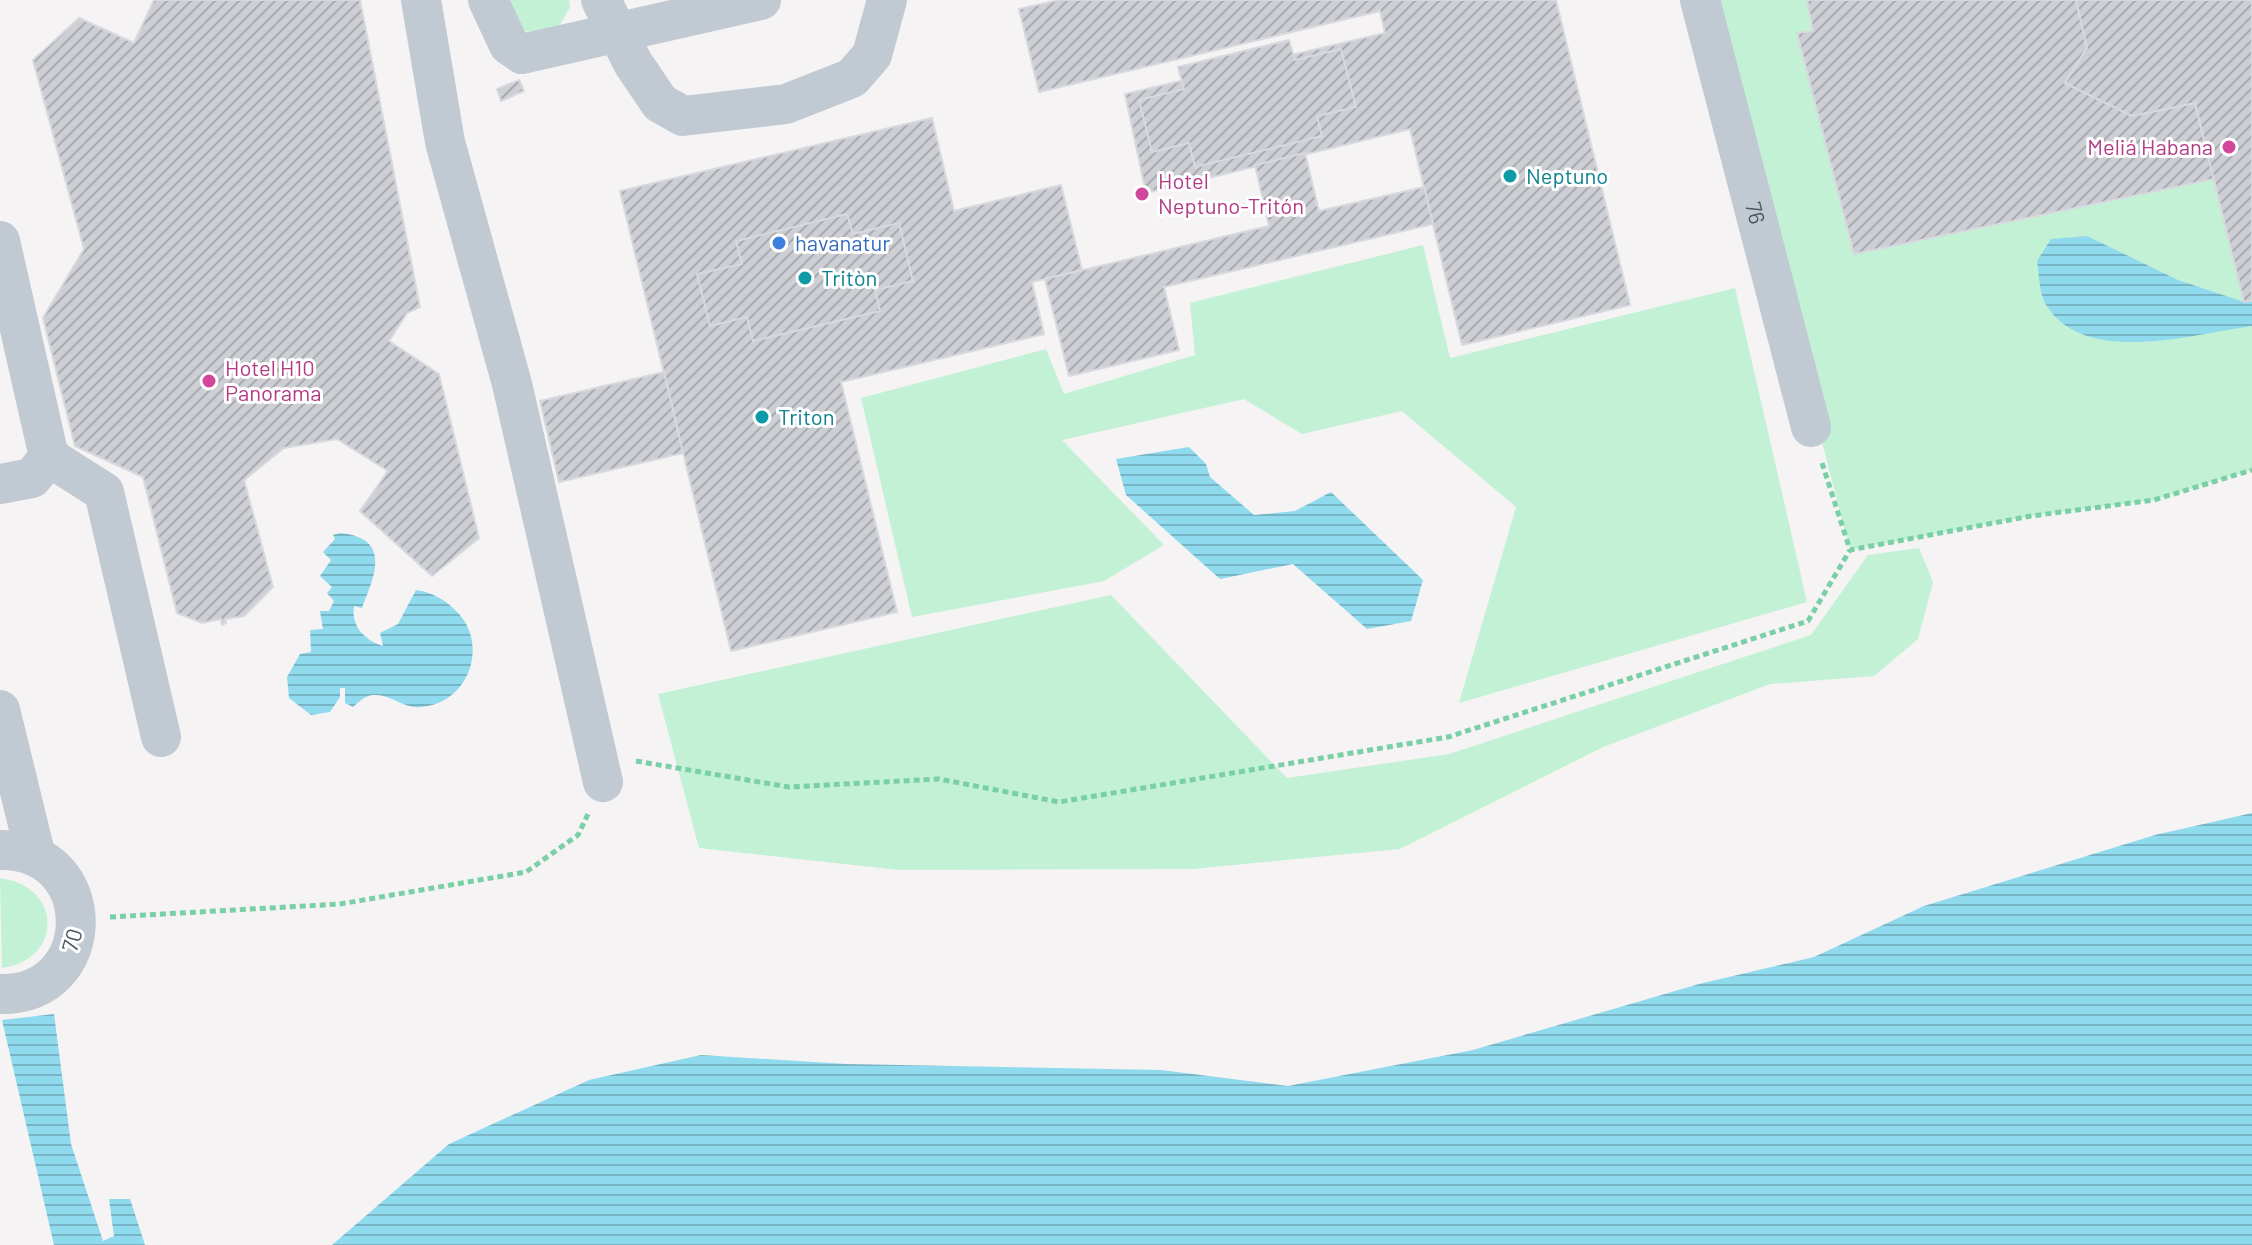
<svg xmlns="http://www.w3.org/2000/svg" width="2252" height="1245" viewBox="0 0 2252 1245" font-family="Barlow,sans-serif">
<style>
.green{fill:#c3f1d5}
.water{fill:url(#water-rules)}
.building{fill:url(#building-hatch);stroke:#d7d9de;stroke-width:2}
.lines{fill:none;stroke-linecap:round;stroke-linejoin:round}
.path{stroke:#7ad0a6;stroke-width:5;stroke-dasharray:6 4;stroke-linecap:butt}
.minor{stroke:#c1cad2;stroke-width:40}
.hotel-dot{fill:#d1479c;stroke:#fff;stroke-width:3}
.culture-dot{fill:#0f9aa8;stroke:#fff;stroke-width:3}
.shop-dot{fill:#3f7fe0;stroke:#fff;stroke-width:3}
.labels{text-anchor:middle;stroke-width:6;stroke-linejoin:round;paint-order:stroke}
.hotel-label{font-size:22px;fill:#b23c85;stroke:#fff;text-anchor:start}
.culture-label{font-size:22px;fill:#0d838f;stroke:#fff;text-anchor:start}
.street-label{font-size:22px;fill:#4a5661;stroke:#fff}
.shop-label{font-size:22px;fill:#366cbe;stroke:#fff;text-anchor:start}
</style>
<defs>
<pattern id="water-rules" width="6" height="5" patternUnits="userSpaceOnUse" patternTransform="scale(2)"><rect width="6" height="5" fill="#90daee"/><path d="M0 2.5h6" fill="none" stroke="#78b4c4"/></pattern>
<pattern id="building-hatch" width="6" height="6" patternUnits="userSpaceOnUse" patternTransform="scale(2)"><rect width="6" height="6" fill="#cdcfd5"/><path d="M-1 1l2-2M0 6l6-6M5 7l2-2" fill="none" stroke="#a8abb0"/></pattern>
</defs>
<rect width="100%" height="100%" fill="#f5f3f3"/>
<g class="green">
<path d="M 497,0 L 569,0 L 570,7 L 560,25 C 521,38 519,33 497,0 Z"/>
<path d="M 1707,0 L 2252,0 L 2252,470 L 2154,500 L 2031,516 L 1850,550 Z"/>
<path d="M 1423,245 L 1450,358 L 1735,288 L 1807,602 L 1459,703 L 1516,507 L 1402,411 L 1302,434 L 1244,399 L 1062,440 L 1164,545 L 1104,581 L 912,617 L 861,398 L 1046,349 L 1064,394 L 1195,355 L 1190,303 Z"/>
<path d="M 1919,548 L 1933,582 L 1918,639 L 1874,676 L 1770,684 L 1603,747 L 1400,849 L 1193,869 L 899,870 L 699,848 L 658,694 L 1111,595 L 1287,778 L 1449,754 L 1811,635 L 1868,555 Z"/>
<path d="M 0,878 C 62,886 64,959 2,968 Z"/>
</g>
<g class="water">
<path d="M 2087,236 L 2178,280 L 2244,302 L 2252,301 L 2252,326 C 2194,334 2082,368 2045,303 C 2039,292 2039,273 2037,261 L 2051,239 Z"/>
<path d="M 1189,447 L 1206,464 L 1210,477 L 1254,515 L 1295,511 L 1331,492 L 1423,580 L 1411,621 L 1367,629 L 1293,564 L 1220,579 L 1126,495 L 1116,459 Z"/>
<path d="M 340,533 C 393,538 374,578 362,608 L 354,606 C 351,627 365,640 383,646 L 380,633 L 398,624 L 416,590 C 434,593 446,600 459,614 C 489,648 467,704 421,707 C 403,709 391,694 374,695 C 365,695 359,702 353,707 L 345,703 L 345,688 L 340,688 L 340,697 L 330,712 L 311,715 L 289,698 L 287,677 L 300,654 L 311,652 L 310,630 L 323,629 L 320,611 L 329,611 L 334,601 L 327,593 L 332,587 L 320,576 L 331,560 L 323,552 L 335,539 L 333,535 Z"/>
<path d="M 2252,813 L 2252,1245 L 332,1245 L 449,1144 L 589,1080 L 701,1055 L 847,1064 L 1161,1070 L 1288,1086 L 1473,1050 L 1699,984 L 1814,957 L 1924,906 L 2155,835 Z"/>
<path d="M 54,1014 L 71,1144 L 103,1241 L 114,1236 L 109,1199 L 130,1199 L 145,1245 L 54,1245 L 2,1020 Z"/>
</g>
<g class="building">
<path d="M 154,0 L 360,0 L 420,307 L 407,313 L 389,341 L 439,374 L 479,538 L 432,576 L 360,511 L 388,471 L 337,439 L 284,448 L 244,480 L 273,587 L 244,616 L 225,619 L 226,623 L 222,625 L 221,619 L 202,623 L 177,613 L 143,477 L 75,446 L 43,318 L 84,249 L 33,60 L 79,18 L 134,43 Z"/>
<path d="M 1059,0 L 1556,0 L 1630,305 L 1462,345 L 1410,129 L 1146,193 L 1125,94 L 1385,33 L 1380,11 L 1039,92 L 1019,9 Z"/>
<path d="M 1807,0 L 2076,0 L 2087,48 L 2065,83 L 2132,116 L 2195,103 L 2214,179 L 1854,254 L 1797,33 L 1813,31 Z"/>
<path d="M 2076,0 L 2252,0 L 2252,301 L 2244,302 L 2195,103 L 2132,116 L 2065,83 L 2087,48 Z"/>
<path d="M 1289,40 L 1295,60 L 1341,49 L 1356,107 L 1317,116 L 1322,136 L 1195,167 L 1189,143 L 1152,152 L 1139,100 L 1184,89 L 1178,67 Z"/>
<path d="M 519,80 L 524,91 L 501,101 L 497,89 Z"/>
<path d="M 932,118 L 954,211 L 1061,185 L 1082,270 L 1032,282 L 1044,334 L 841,382 L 897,612 L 731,651 L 620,191 Z"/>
<path d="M 1305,153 L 1319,211 L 1424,187 L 1433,224 L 1164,287 L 1179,350 L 1069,376 L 1045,279 L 1269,226 L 1255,165 Z"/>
<path d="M 847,214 L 853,234 L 899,223 L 913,281 L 875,290 L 880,311 L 753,341 L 747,317 L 710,326 L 697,274 L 742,264 L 736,241 Z"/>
<path d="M 664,372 L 683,453 L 559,482 L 540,401 Z"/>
</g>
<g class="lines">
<g class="path">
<path d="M 1822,463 L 1850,550 L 2031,516 L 2154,500 L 2252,470"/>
<path d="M 636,761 L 789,787 L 939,779 L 1059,802 L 1448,737 L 1808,621 L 1850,550"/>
<path d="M 110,917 L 340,904 L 526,872 L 578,835 L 588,814"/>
</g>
<g class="minor">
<path d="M 421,0 L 445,142 L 512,384 L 603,782"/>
<path d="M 488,0 L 509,45 L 522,54 L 761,0"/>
<path d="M 601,0 L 633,63 L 660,103 L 683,116 L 786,104 L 852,78 L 872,55 L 887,0"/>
<path id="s1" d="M 1700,0 L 1811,427"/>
<path d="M 0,241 L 49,457 L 32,478 L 0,484"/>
<path d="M 49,457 L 104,492 L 161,737"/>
<path d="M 0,710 L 36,857"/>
<path d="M 0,850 C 101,848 101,996 0,994"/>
</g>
</g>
<g class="hotel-dot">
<circle cx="2229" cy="147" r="8"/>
<circle cx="1142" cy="194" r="8"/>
<circle cx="209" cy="381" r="8"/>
</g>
<g class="culture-dot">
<circle cx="1510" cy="176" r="8"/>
<circle cx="805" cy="278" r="8"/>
<circle cx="762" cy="417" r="8"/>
</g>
<circle class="shop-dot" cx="779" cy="243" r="8"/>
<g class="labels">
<g class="hotel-label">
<text x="2213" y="155" text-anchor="end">Meliá Habana</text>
<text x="1158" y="189">Hotel<tspan x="1158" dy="25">Neptuno-Tritón</tspan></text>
<text x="225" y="376">Hotel H10<tspan x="225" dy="25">Panorama</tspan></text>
</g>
<g class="culture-label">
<text x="1526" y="184">Neptuno</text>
<text x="821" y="286">Tritòn</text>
<text x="778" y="425">Triton</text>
</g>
<g class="street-label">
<text dy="8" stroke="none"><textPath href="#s1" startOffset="220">76</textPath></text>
<text transform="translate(72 940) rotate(-74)" y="8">70</text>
</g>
<g class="shop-label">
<text x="795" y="251">havanatur</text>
</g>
</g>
</svg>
